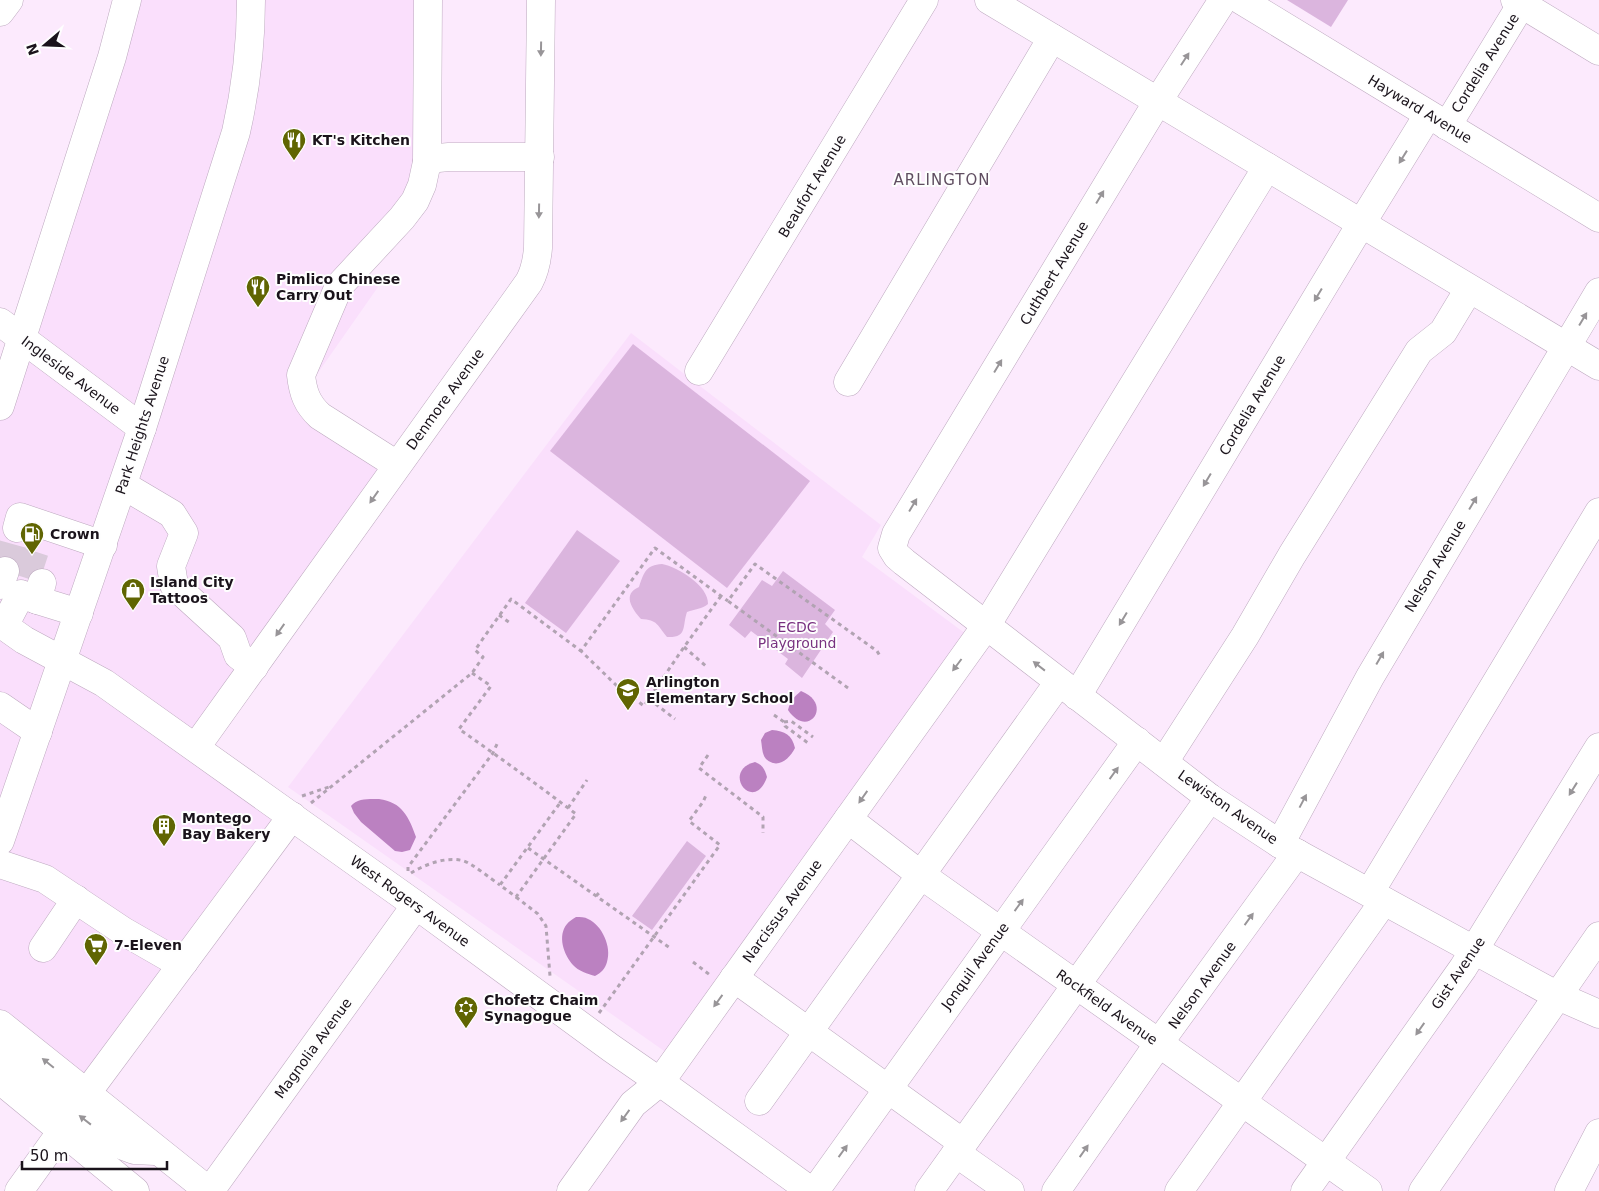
<svg xmlns="http://www.w3.org/2000/svg" width="1599" height="1191" viewBox="0 0 1599 1191" font-family="'DejaVu Sans',sans-serif">
<style>
.built{fill:#fadffc}
.green{fill:#dbb5de}
.water{fill:#bb81c1}
.lines{fill:none;stroke-linecap:round;stroke-linejoin:round}
.minor-tunnel{stroke:#dacadb;stroke-width:28;stroke-dasharray:28 14;stroke-linecap:butt}
.minor-casing{stroke:#bda9bf;stroke-width:29}
.major-casing{stroke:#bda9bf;stroke-width:29}
.path{stroke:#b1a3b2;stroke-width:3;stroke-dasharray:4 4;stroke-linecap:butt}
.minor{stroke:#fff;stroke-width:28}
.major{stroke:#fff;stroke-width:28}
.oneway{fill:#989598}
.labels{text-anchor:middle;stroke-width:4;stroke-linejoin:round;paint-order:stroke}
.street-label{font-size:14px;fill:#1a131b;stroke:#fefefe}
.poi-label{font-size:14px;font-weight:bold;fill:#1a131b;stroke:#fefefe;text-anchor:start}
.park-label{font-size:14px;fill:#793281;stroke:#fefefe}
.neighbourhood-label{font-size:15px;letter-spacing:1px;fill:#604e61;stroke:#fefefe}
</style>
<rect width="100%" height="100%" fill="#fceafd"/>
<g class="built">
<path d="M 127,0 L 429,0 L 426,182 L 355,270 L 378,287 L 301,397 L 399,468 L 198,748 L 293,818 L 91,1093 L 0,1049 L 0,409 Z"/>
<path d="M 631,333 L 881,525 L 862,557 L 966,634 L 667,1053 L 288,787 Z"/>
</g>
<g class="green">
<path d="M 1287,0 L 1348,0 L 1331,27 Z"/>
<path d="M 633,344 L 810,481 L 727,588 L 550,451 Z"/>
<path d="M 577,530 L 620,561 L 566,633 L 525,603 Z"/>
<path d="M 662,564 C 678,567 709,586 708,604 C 702,609 695,609 687,612 C 682,626 688,638 667,637 C 657,625 658,620 641,619 C 632,609 622,594 639,587 C 644,572 646,565 662,564 Z"/>
<path d="M 783,571 L 835,610 L 825,624 L 833,632 L 802,678 L 785,664 L 788,659 L 751,631 L 745,638 L 729,625 L 762,580 L 772,586 Z"/>
<path d="M 687,841 L 706,856 L 652,930 L 632,916 Z"/>
</g>
<g class="water">
<path d="M 801,691 C 834,704 808,740 788,710 C 790,701 795,696 801,691 Z"/>
<path d="M 772,730 C 785,731 792,735 795,748 C 790,758 778,770 766,759 C 762,755 762,746 761,740 L 765,733 Z"/>
<path d="M 755,762 C 763,765 765,770 767,777 C 754,815 720,771 755,762 Z"/>
<path d="M 379,799 C 402,802 409,817 416,837 L 410,850 L 402,852 L 395,851 L 361,822 L 354,813 L 351,806 C 357,798 370,799 379,799 Z"/>
<path d="M 576,917 C 580,917 585,917 588,919 C 602,925 612,947 607,962 C 605,969 601,973 595,976 C 588,974 578,971 573,965 C 564,955 557,936 567,924 C 569,921 573,919 576,917 Z"/>
</g>
<g class="lines">
<g class="minor-tunnel">
<path d="M 5,571 L 17,528"/>
<path d="M 26,578 L 40,535"/>
</g>
<g class="minor-casing">
<g id="minor">
<path d="M 989,0 L 1599,366"/>
<path d="M 1223,0 L 1158,101 L 896,534 L 892,548 L 897,556 L 904,562 L 1210,798 L 1280,844 L 1558,996 L 1599,1014"/>
<path d="M 1241,0 L 1599,218"/>
<path d="M 1515,0 L 1599,51"/>
<path d="M 0,12 L 9,0"/>
<path d="M 1447,126 L 1524,0"/>
<path d="M 427,162 L 438,158 L 449,157 L 540,157"/>
<path d="M 0,322 L 142,428"/>
<path d="M 699,371 L 924,0"/>
<path d="M 848,382 L 1052,38"/>
<path d="M 0,406 L 112,57 L 127,0"/>
<path d="M 397,465 L 320,416 C 307,404 303,393 301,375 L 339,286 L 402,218 L 415,201 L 422,185 L 427,162 L 428,0"/>
<path d="M 123,485 L 172,514 L 184,533 L 171,566 L 174,585 L 232,638 L 238,655 L 254,667"/>
<path d="M 17,528 L 20,517 L 103,545"/>
<path d="M 0,585 L 5,571"/>
<path d="M 37,600 L 79,613"/>
<path d="M 0,623 L 24,640 L 104,683 L 416,905 L 611,1048 L 660,1082 L 811,1191"/>
<path d="M 4,626 L 21,594 L 37,600 L 42,583"/>
<path d="M 1077,696 L 1361,224 L 1428,115"/>
<path d="M 0,706 L 38,732"/>
<path d="M 196,747 L 529,282 C 535,271 537,260 538,248 L 541,0"/>
<path d="M 1164,762 L 1245,636 L 1292,555 L 1419,351 L 1443,332 L 1469,289"/>
<path d="M 848,819 L 921,875 L 1368,1191"/>
<path d="M 1280,844 L 1370,677 L 1599,292"/>
<path d="M 0,864 L 45,879 L 123,931 L 170,958 L 184,962"/>
<path d="M 1370,892 L 1599,512"/>
<path d="M 43,948 L 76,899"/>
<path d="M 734,978 L 963,1143"/>
<path d="M 86,1094 L 292,816"/>
<path d="M 759,1101 L 1059,682"/>
<path d="M 956,1153 L 1010,1191"/>
<path d="M 19,1191 L 62,1131"/>
<path d="M 210,1191 L 416,905"/>
<path d="M 571,1191 L 633,1104 L 660,1082 L 986,626 L 1267,167"/>
<path d="M 815,1191 L 1137,741"/>
<path d="M 929,1191 L 1210,798"/>
<path d="M 1056,1191 L 1159,1043 L 1297,853"/>
<path d="M 1179,1191 L 1384,901"/>
<path d="M 1305,1191 L 1463,968 L 1599,747"/>
<path d="M 1423,1191 L 1599,936"/>
<path d="M 1569,1191 L 1599,1133"/>
</g>
</g>
<g class="major-casing">
<g id="major">
<path d="M 0,841 L 142,428 L 236,132 C 246,88 251,45 251,0"/>
<path d="M 0,1024 L 209,1191"/>
<path d="M 0,1054 L 118,1144 L 134,1150 L 155,1151"/>
<path d="M 0,1080 L 135,1191"/>
</g>
</g>
<g class="path">
<path d="M 721,596 L 684,647 L 644,706 L 616,685 L 581,651 L 655,548 L 721,596 L 728,601"/>
<path d="M 499,615 L 510,623"/>
<path d="M 684,647 L 707,667"/>
<path d="M 472,673 L 491,686 L 459,729 C 499,757 538,785 576,814 L 516,897 L 500,885 L 560,803"/>
<path d="M 848,688 L 728,601 L 755,564 L 877,651 L 880,656"/>
<path d="M 649,699 L 675,719"/>
<path d="M 774,715 L 784,722 L 785,726 L 808,743"/>
<path d="M 784,722 L 791,721 L 813,737"/>
<path d="M 708,755 L 699,768 L 763,817 L 763,833"/>
<path d="M 302,796 L 329,787"/>
<path d="M 311,803 L 472,673 L 483,657 L 475,650 L 511,599 L 581,651"/>
<path d="M 568,808 L 587,780"/>
<path d="M 528,848 L 670,948"/>
<path d="M 408,871 L 408,867 L 493,753 L 497,744"/>
<path d="M 411,873 C 426,864 447,856 464,861 C 473,864 491,879 500,885"/>
<path d="M 596,896 L 600,892"/>
<path d="M 516,897 L 538,914 L 546,926 L 550,976"/>
<path d="M 693,962 L 710,975"/>
<path d="M 599,1013 L 720,845 L 689,821 L 703,802 L 707,793"/>
</g>
<use href="#minor" class="minor"/>
<use href="#major" class="major"/>
</g>
<defs><path id="oneway-solid" d="M-6-.8H1V-3.2L6.5 0L1 3.2V.8H-6Z" transform="scale(1.25)"/></defs>
<g class="oneway">
<use href="#oneway-solid" transform="translate(541 49) rotate(91)"/>
<use href="#oneway-solid" transform="translate(1185 59) rotate(-57)"/>
<use href="#oneway-solid" transform="translate(1403 157) rotate(122)"/>
<use href="#oneway-solid" transform="translate(1100 197) rotate(-59)"/>
<use href="#oneway-solid" transform="translate(539 211) rotate(91)"/>
<use href="#oneway-solid" transform="translate(1318 295) rotate(121)"/>
<use href="#oneway-solid" transform="translate(1583 319) rotate(-59)"/>
<use href="#oneway-solid" transform="translate(998 366) rotate(-59)"/>
<use href="#oneway-solid" transform="translate(1207 480) rotate(121)"/>
<use href="#oneway-solid" transform="translate(374 497) rotate(125)"/>
<use href="#oneway-solid" transform="translate(1473 503) rotate(-59)"/>
<use href="#oneway-solid" transform="translate(913 505) rotate(-59)"/>
<use href="#oneway-solid" transform="translate(1123 619) rotate(121)"/>
<use href="#oneway-solid" transform="translate(280 630) rotate(125)"/>
<use href="#oneway-solid" transform="translate(1380 658) rotate(-60)"/>
<use href="#oneway-solid" transform="translate(957 665) rotate(127)"/>
<use href="#oneway-solid" transform="translate(1039 666) rotate(-142)"/>
<use href="#oneway-solid" transform="translate(1114 773) rotate(-54)"/>
<use href="#oneway-solid" transform="translate(1573 789) rotate(122)"/>
<use href="#oneway-solid" transform="translate(863 797) rotate(125)"/>
<use href="#oneway-solid" transform="translate(1303 801) rotate(-62)"/>
<use href="#oneway-solid" transform="translate(1019 905) rotate(-54)"/>
<use href="#oneway-solid" transform="translate(1249 919) rotate(-54)"/>
<use href="#oneway-solid" transform="translate(718 1001) rotate(126)"/>
<use href="#oneway-solid" transform="translate(1420 1029) rotate(125)"/>
<use href="#oneway-solid" transform="translate(48 1063) rotate(-141)"/>
<use href="#oneway-solid" transform="translate(625 1116) rotate(126)"/>
<use href="#oneway-solid" transform="translate(85 1120) rotate(-142)"/>
<use href="#oneway-solid" transform="translate(843 1151) rotate(-54)"/>
<use href="#oneway-solid" transform="translate(1084 1151) rotate(-55)"/>
</g>
<defs>
<g id="restaurant-pin" transform="scale(1.25)"><path d="M0 17L-7.5 6A9.5 9.5 0 1 1 7.5 6Z" fill="#606502" stroke="#fefefe"/><path d="M-5-6h1v4h1v-4h1v4h1v-4h1v5L-1.5 .5V6h-2V.5L-5-1ZM5-6V6H3V1.5H1.5Q1.5-4 5-6Z" fill="#fff"/></g>
<g id="fuel-pin" transform="scale(1.25)"><path d="M0 17L-7.5 6A9.5 9.5 0 1 1 7.5 6Z" fill="#606502" stroke="#fefefe"/><path d="M-5.5-6h7V0h2V4h1.3V-2.5L3-4.5l.8-.8L6-3V5H2.5V1h-1V6h-7ZM-4.2-4.7v3.2H.2V-4.7Z" fill="#fff"/></g>
<g id="shop-pin" transform="scale(1.25)"><path d="M0 17L-7.5 6A9.5 9.5 0 1 1 7.5 6Z" fill="#606502" stroke="#fefefe"/><path d="M-5-2.5h2.3a2.7 3.5 0 0 1 5.4 0H5L5.5 6h-11ZM-1.5-2.5h3a1.5 2.3 0 0 0-3 0Z" fill="#fff"/></g>
<g id="school-pin" transform="scale(1.25)"><path d="M0 17L-7.5 6A9.5 9.5 0 1 1 7.5 6Z" fill="#606502" stroke="#fefefe"/><path d="M0-5L7-2L0 1L-7-2ZM-4 1L0 2.5L4 1V4Q0 6-4 4Z" fill="#fff"/></g>
<g id="building-pin" transform="scale(1.25)"><path d="M0 17L-7.5 6A9.5 9.5 0 1 1 7.5 6Z" fill="#606502" stroke="#fefefe"/><path d="M-4-6H4V6H1V3H-1V6H-4ZM-2.5-4.3h1.7v1.8h-1.7ZM.8-4.3h1.7v1.8H.8ZM-2.5-1h1.7V.8h-1.7ZM.8-1h1.7V.8H.8Z" fill="#fff"/></g>
<g id="supermarket-pin" transform="scale(1.25)"><path d="M0 17L-7.5 6A9.5 9.5 0 1 1 7.5 6Z" fill="#606502" stroke="#fefefe"/><path d="M-6-5.5h2.5l.6 2H6L4.5 2H-2.5L-4.4-4H-6ZM-1.5 3.2a1.3 1.3 0 1 0 .1 0ZM3 3.2a1.3 1.3 0 1 0 .1 0Z" fill="#fff"/></g>
<g id="synagogue-pin" transform="scale(1.25)"><path d="M0 17L-7.5 6A9.5 9.5 0 1 1 7.5 6Z" fill="#606502" stroke="#fefefe"/><path d="M0-6.5L5.6 3.2H-5.6ZM0 6.5L5.6-3.2H-5.6Z" fill="#fff"/></g>
</defs>
<g fill-rule="evenodd">
<use href="#restaurant-pin" x="294" y="140"/>
<use href="#restaurant-pin" x="258" y="287"/>
<use href="#fuel-pin" x="32" y="534"/>
<use href="#shop-pin" x="133" y="590"/>
<use href="#school-pin" x="628" y="690"/>
<use href="#building-pin" x="164" y="826"/>
<use href="#supermarket-pin" x="96" y="945"/>
<use href="#synagogue-pin" x="466" y="1008"/>
</g>
<g class="labels">
<g class="street-label">
<text transform="translate(1485 63) rotate(-58)" y="5">Cordelia Avenue</text>
<text transform="translate(1420 109) rotate(31)" y="5">Hayward Avenue</text>
<text transform="translate(812 186) rotate(-59)" y="5">Beaufort Avenue</text>
<text transform="translate(1054 273) rotate(-59)" y="5">Cuthbert Avenue</text>
<text transform="translate(71 375) rotate(37)" y="5">Ingleside Avenue</text>
<text transform="translate(445 399) rotate(-54)" y="5">Denmore Avenue</text>
<text transform="translate(1252 405) rotate(-59)" y="5">Cordelia Avenue</text>
<text transform="translate(142 425) rotate(-72)" y="5">Park Heights Avenue</text>
<text transform="translate(1435 566) rotate(-59)" y="5">Nelson Avenue</text>
<text transform="translate(1228 807) rotate(35)" y="5">Lewiston Avenue</text>
<text transform="translate(410 901) rotate(36)" y="5">West Rogers Avenue</text>
<text transform="translate(782 911) rotate(-54)" y="5">Narcissus Avenue</text>
<text transform="translate(975 966) rotate(-54)" y="5">Jonquil Avenue</text>
<text transform="translate(1458 973) rotate(-56)" y="5">Gist Avenue</text>
<text transform="translate(1202 985) rotate(-54)" y="5">Nelson Avenue</text>
<text transform="translate(1107 1007) rotate(35)" y="5">Rockfield Avenue</text>
<text transform="translate(313 1048) rotate(-54)" y="5">Magnolia Avenue</text>
</g>
<g class="poi-label">
<text x="312" y="145">KT's Kitchen</text>
<text x="276" y="284">Pimlico Chinese<tspan x="276" dy="16">Carry Out</tspan></text>
<text x="50" y="539">Crown</text>
<text x="150" y="587">Island City<tspan x="150" dy="16">Tattoos</tspan></text>
<text x="646" y="687">Arlington<tspan x="646" dy="16">Elementary School</tspan></text>
<text x="182" y="823">Montego<tspan x="182" dy="16">Bay Bakery</tspan></text>
<text x="114" y="950">7-Eleven</text>
<text x="484" y="1005">Chofetz Chaim<tspan x="484" dy="16">Synagogue</tspan></text>
</g>
<g class="park-label">
<text x="797" y="632">ECDC<tspan x="797" dy="16">Playground</tspan></text>
</g>
<g class="neighbourhood-label">
<text x="942" y="185">ARLINGTON</text>
</g>
</g>
<g transform="translate(45 45) rotate(251)" stroke="#fefefe" stroke-width="4" paint-order="stroke">
<path d="M0-4L9 19L0 12L-9 19Z" fill="#1a131b"/>
<text y="-8" font-size="14" font-weight="bold" text-anchor="middle" fill="#1a131b">N</text>
</g>
<path d="M22 1161v8h145v-8" fill="none" stroke="#1a131b" stroke-width="2.5"/>
<text x="30" y="1161" font-size="15" fill="#1a131b" stroke="#fefefe" stroke-width="4" paint-order="stroke">50 m</text>
</svg>
